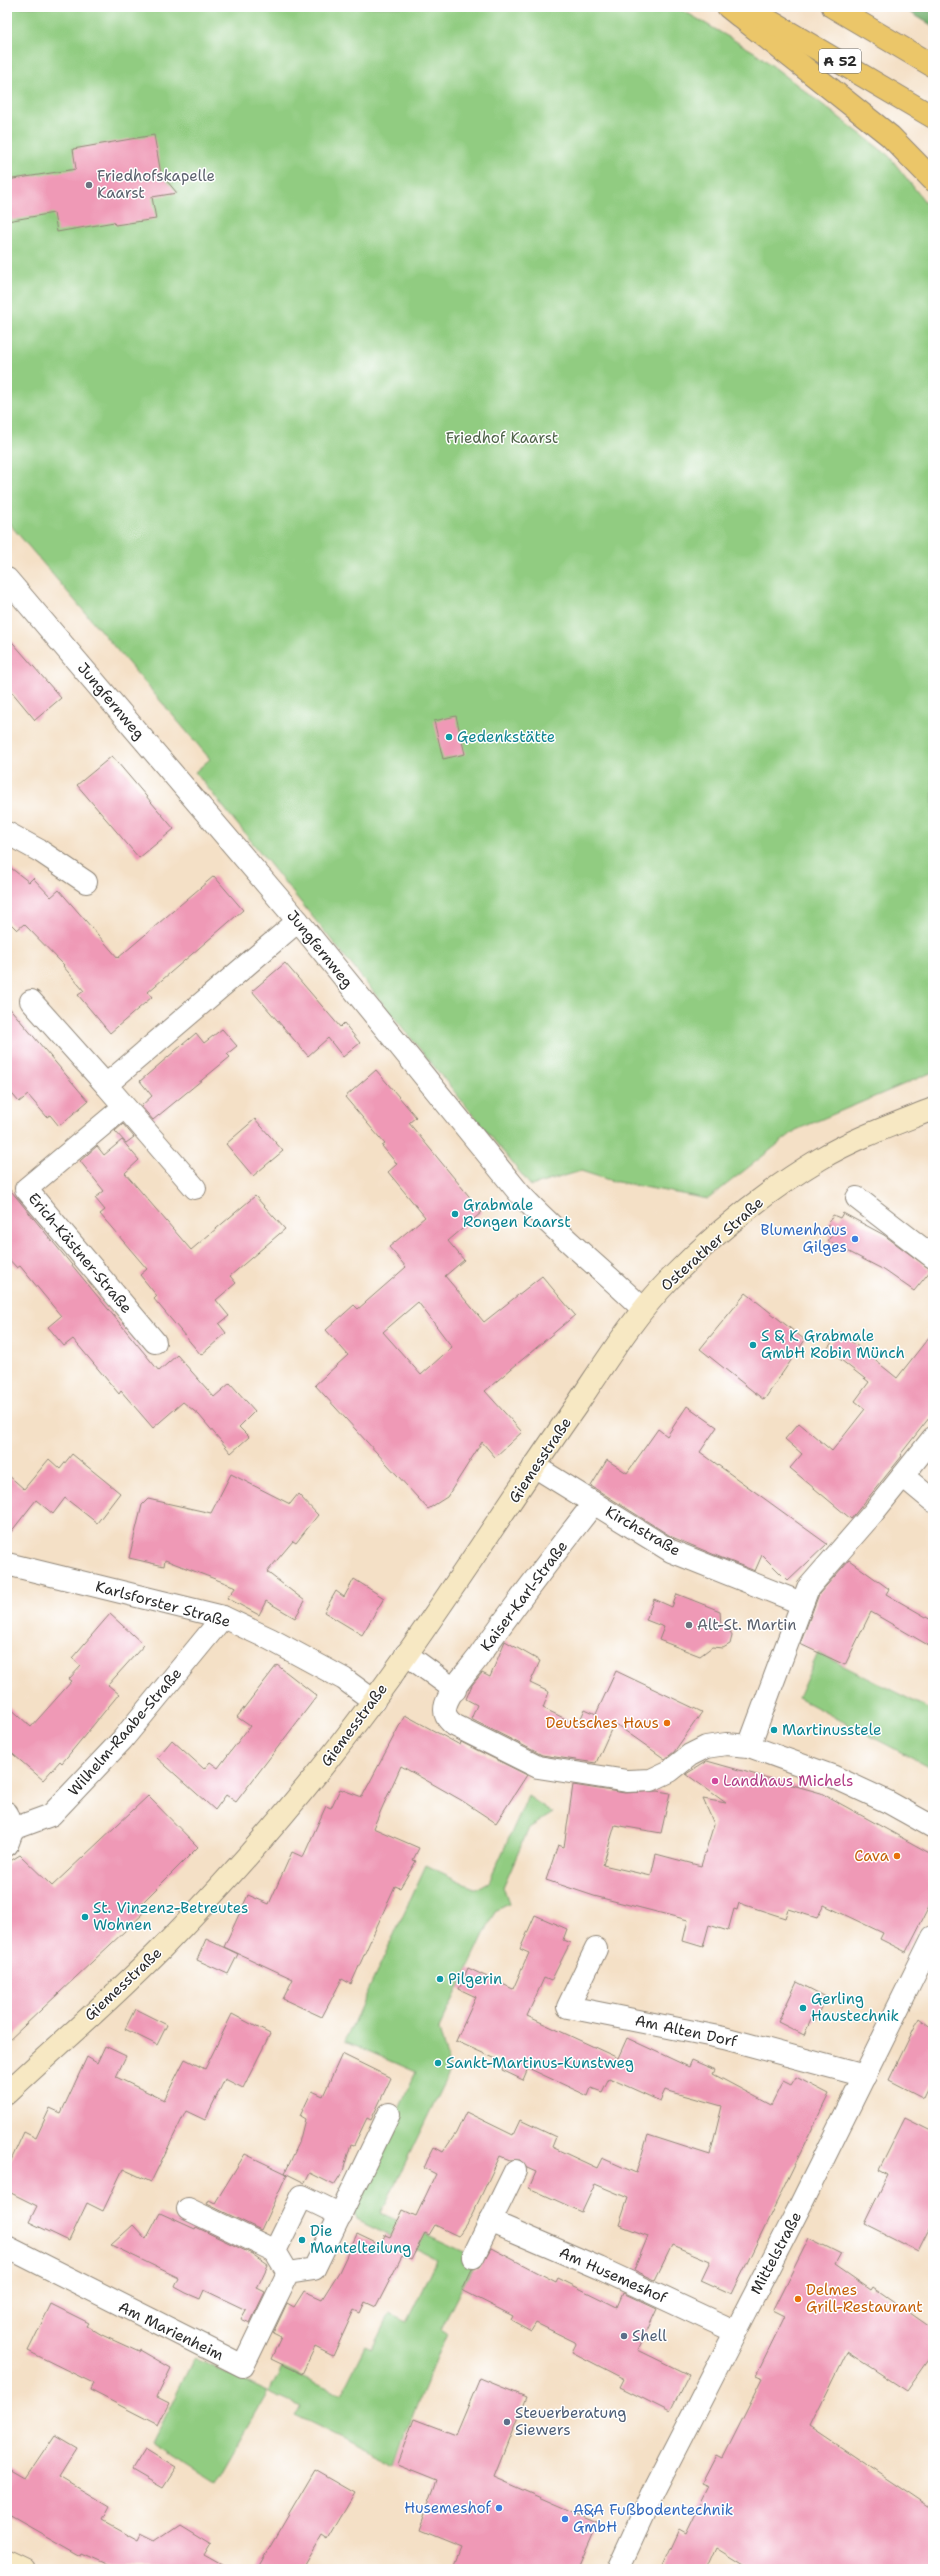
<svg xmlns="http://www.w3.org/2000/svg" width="940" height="2576" viewBox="0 0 940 2576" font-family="'Shantell Sans',sans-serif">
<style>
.green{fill:#91cc81;stroke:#5e7c56}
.forest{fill:#74b06f;stroke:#506e4d}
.building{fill:#ef99b6;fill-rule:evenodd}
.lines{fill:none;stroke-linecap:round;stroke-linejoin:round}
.minor-casing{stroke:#908678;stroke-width:24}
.tertiary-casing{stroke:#908678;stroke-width:24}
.secondary-casing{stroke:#908678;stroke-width:24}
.motorway-casing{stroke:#908678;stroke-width:24}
.minor{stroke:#fff;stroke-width:22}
.tertiary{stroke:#fff;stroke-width:22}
.secondary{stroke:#f7e8c3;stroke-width:22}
.motorway{stroke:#ebc669;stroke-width:22}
.worship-dot{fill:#6b7280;stroke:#fff;stroke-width:1.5}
.culture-dot{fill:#0f9aa8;stroke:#fff;stroke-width:1.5}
.shop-dot{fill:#3f7fe0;stroke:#fff;stroke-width:1.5}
.food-dot{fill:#e8710a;stroke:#fff;stroke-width:1.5}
.hotel-dot{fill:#d1479c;stroke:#fff;stroke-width:1.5}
.service-dot{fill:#5c6f8a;stroke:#fff;stroke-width:1.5}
.labels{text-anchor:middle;stroke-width:3;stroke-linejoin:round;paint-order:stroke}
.shield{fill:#fff;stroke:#6b6b6b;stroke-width:1}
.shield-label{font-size:14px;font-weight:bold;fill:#2b2b2b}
.worship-label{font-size:15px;fill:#5b616d;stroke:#fff;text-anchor:start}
.park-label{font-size:15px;fill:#4f6349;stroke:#fff}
.street-label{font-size:15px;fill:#2b2b2b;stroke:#fff}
.culture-label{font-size:15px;fill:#0d838f;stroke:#fff;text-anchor:start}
.shop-label{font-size:15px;fill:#366cbe;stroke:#fff;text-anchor:end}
.food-label{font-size:15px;fill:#c56008;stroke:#fff;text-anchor:end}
.hotel-label{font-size:15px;fill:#b23c85;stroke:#fff;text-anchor:start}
.service-label{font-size:15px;fill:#4e5e75;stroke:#fff;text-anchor:start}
</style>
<rect width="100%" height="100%" fill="#fff"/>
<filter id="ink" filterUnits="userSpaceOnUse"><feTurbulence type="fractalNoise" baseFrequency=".025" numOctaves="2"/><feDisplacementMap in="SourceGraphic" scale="8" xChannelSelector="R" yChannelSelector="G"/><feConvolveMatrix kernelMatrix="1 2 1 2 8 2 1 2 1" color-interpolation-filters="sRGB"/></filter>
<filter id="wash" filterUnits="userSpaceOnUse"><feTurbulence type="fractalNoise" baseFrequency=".012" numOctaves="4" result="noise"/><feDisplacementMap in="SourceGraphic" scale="16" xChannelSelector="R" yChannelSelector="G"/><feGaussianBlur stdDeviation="0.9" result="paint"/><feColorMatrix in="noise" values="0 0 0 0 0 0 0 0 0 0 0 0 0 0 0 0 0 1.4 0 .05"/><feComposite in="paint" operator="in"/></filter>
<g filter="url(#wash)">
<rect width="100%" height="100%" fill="#f4e0c6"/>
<g class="green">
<path d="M 7,7 L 677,7 L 756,53 L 889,156 L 933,212 L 933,1072 L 796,1130 L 708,1199 L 612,1181 L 581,1171 L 531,1186 L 195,772 L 210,759 L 7,521 Z"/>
<path d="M 818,1653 L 933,1711 L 933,1769 L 798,1698 Z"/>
<path d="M 528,1796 L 553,1813 L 529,1828 L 503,1887 L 509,1904 L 495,1911 L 439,2029 L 450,2070 L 381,2213 L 477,2258 L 441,2329 L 447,2333 L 412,2417 L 396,2464 L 295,2415 L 301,2407 L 269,2393 L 282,2367 L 341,2394 L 365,2346 L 372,2349 L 389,2314 L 407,2322 L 437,2260 L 357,2220 L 352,2207 L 416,2072 L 345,2041 L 426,1865 L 476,1889 L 489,1882 Z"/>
<path d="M 194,2358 L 268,2392 L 215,2484 L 152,2444 Z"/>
</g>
<path class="forest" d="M 901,7 L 933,7 L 933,26 Z"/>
<g id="blocks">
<g class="building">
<path d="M 154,135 L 161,174 L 177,193 L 152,197 L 156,219 L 115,225 L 114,222 L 57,232 L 54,213 L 7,221 L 7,180 L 76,169 L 73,149 Z"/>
<path d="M 7,636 L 61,698 L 35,720 L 7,686 Z"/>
<path d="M 456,716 L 465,754 L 443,759 L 434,721 Z"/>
<path d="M 112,756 L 174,829 L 139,858 L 77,785 Z"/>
<path d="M 7,865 L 29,882 L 33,878 L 51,897 L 59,890 L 118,958 L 214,876 L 243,910 L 148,992 L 152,997 L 110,1033 L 78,995 L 84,991 L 63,966 L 64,965 L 24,924 L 17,930 L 7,920 Z"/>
<path d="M 285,963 L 340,1027 L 344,1023 L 360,1043 L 343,1057 L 328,1038 L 308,1056 L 252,991 Z"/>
<path d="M 7,1005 L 88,1101 L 59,1126 L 50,1115 L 47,1117 L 28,1095 L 19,1102 L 7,1088 Z"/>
<path d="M 222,1029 L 237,1046 L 227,1054 L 230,1057 L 153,1120 L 141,1106 L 152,1096 L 140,1081 L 196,1033 L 204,1043 Z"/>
<path d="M 376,1070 L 416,1117 L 409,1123 L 482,1212 L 448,1241 L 464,1260 L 445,1276 L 484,1322 L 542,1276 L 575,1315 L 485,1391 L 522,1432 L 495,1457 L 482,1442 L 447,1497 L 428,1509 L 315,1385 L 348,1355 L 326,1330 L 354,1305 L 358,1309 L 406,1267 L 389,1247 L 425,1217 L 388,1172 L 397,1164 L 382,1146 L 385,1144 L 345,1097 ZM 418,1302 L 452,1347 L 421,1375 L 383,1332 Z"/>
<path d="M 255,1119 L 283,1151 L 253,1176 L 226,1144 Z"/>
<path d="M 123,1124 L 134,1137 L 126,1143 L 115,1131 Z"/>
<path d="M 122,1140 L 139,1160 L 125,1173 L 191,1250 L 255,1196 L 285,1229 L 230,1276 L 236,1283 L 216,1300 L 229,1316 L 219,1324 L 226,1333 L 201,1355 L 154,1299 L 157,1296 L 140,1275 L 147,1269 L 100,1214 L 105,1210 L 95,1198 L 104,1191 L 80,1161 L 97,1146 L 104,1155 Z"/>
<path d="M 7,1186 L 159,1371 L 177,1355 L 214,1397 L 230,1383 L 255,1411 L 239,1427 L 249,1437 L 231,1453 L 199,1415 L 183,1402 L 153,1428 L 121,1391 L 119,1394 L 73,1339 L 64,1346 L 48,1327 L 61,1316 L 20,1266 L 17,1268 L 7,1257 Z"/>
<path d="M 843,1213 L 884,1235 L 931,1270 L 914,1291 L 884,1270 L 828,1241 L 831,1236 L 824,1233 L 833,1215 L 840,1218 Z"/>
<path d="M 746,1293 L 805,1340 L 764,1400 L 700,1349 Z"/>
<path d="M 840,1332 L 897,1378 L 933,1332 L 933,1413 L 900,1455 L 902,1456 L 851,1519 L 790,1468 L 802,1454 L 785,1439 L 799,1423 L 832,1451 L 865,1409 L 855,1401 L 869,1382 L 827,1349 Z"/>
<path d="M 687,1406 L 717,1427 L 700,1452 L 827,1544 L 788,1581 L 762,1555 L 755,1571 L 722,1558 L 672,1537 L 591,1486 L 607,1460 L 627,1473 L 658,1429 L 667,1436 Z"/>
<path d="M 72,1454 L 120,1493 L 97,1523 L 65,1498 L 53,1514 L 36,1500 L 7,1537 L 7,1474 L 24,1489 L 49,1459 L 60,1469 Z"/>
<path d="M 231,1474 L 290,1504 L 298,1494 L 318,1515 L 296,1543 L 293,1541 L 267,1572 L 305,1601 L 295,1618 L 266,1601 L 259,1615 L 227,1598 L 236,1587 L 165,1560 L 164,1566 L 129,1558 L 142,1505 L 148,1499 L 211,1513 Z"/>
<path d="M 849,1560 L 889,1589 L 886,1594 L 933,1621 L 933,1648 L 871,1612 L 845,1665 L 800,1644 L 819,1594 Z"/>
<path d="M 354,1579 L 384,1598 L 362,1635 L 324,1612 L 336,1591 L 344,1597 Z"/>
<path d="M 677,1594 L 720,1611 L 721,1626 L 730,1630 L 732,1636 L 730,1644 L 723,1648 L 712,1647 L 700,1656 L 659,1640 L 664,1627 L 646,1620 L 654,1599 L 672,1607 Z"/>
<path d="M 110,1614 L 144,1645 L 108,1685 L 119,1694 L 62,1763 L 60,1761 L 43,1780 L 7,1749 L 7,1705 L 31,1727 L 72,1681 L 69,1679 L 81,1666 L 72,1658 Z"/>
<path d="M 505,1641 L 540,1661 L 530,1683 L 549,1692 L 543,1708 L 578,1725 L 585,1709 L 596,1714 L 616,1671 L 702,1712 L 674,1752 L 665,1759 L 614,1723 L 596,1763 L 542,1755 L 471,1719 L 477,1705 L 466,1699 L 472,1685 L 482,1673 L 490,1677 Z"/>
<path d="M 277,1665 L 317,1696 L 236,1802 L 226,1795 L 215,1810 L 157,1758 L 172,1740 L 204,1769 L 210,1762 L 218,1768 L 250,1726 L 237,1717 Z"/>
<path d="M 405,1715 L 460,1745 L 461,1742 L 527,1775 L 496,1823 L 461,1800 L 401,1766 L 373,1828 L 419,1848 L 413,1860 L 416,1861 L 400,1888 L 395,1886 L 351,1984 L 342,1979 L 322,2017 L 283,1999 L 293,1979 L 224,1947 L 248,1895 L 269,1904 L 292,1852 L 303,1857 L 326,1806 L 331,1808 L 340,1789 L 362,1797 Z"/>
<path d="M 707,1761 L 821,1793 L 933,1855 L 933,1899 L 906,1952 L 880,1939 L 883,1933 L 824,1905 L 817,1918 L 788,1909 L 785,1918 L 739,1903 L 737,1910 L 734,1909 L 728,1931 L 709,1925 L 703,1947 L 683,1941 L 688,1920 L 594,1896 L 546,1880 L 558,1845 L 564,1847 L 573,1785 L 625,1793 L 658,1791 L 670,1793 L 661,1833 L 615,1825 L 603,1865 L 651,1876 L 656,1854 L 701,1866 L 714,1824 L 703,1799 L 726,1803 L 686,1774 Z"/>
<path d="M 148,1796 L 198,1847 L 138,1907 L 144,1913 L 7,2042 L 7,1863 L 20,1855 L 52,1886 Z"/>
<path d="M 535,1915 L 567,1929 L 563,1940 L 570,1943 L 551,1981 L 544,1978 L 527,2016 L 618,2058 L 627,2038 L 689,2067 L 692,2060 L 715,2070 L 713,2074 L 771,2105 L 783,2081 L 791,2085 L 796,2077 L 829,2094 L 732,2294 L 701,2280 L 710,2261 L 672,2245 L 655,2280 L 634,2270 L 648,2236 L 619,2225 L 628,2198 L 595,2184 L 582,2212 L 529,2188 L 536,2172 L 527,2168 L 520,2160 L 510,2160 L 500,2156 L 472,2215 L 458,2236 L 435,2225 L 429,2235 L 425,2233 L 411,2260 L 402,2256 L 376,2307 L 365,2302 L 360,2313 L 354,2310 L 333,2356 L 315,2347 L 302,2374 L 271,2359 L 281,2337 L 273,2333 L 287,2303 L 294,2307 L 304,2291 L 322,2299 L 339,2272 L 357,2234 L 380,2245 L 385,2235 L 390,2237 L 403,2210 L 416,2216 L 436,2174 L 424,2168 L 429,2157 L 434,2147 L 443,2152 L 456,2133 L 466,2112 L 513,2135 L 520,2120 L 556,2137 L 552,2147 L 597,2168 L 602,2158 L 636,2173 L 648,2135 L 710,2155 L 722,2106 L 665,2090 L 660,2101 L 609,2078 L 602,2092 L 591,2088 L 588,2096 L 528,2068 L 523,2080 L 502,2070 L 505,2063 L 456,2041 L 476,1997 L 459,1989 L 468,1968 L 513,1989 L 529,1953 L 520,1949 Z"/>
<path d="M 206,1939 L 238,1954 L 228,1974 L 197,1960 Z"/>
<path d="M 797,1982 L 826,1997 L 814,2022 L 811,2020 L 804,2035 L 778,2022 Z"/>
<path d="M 135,2009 L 167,2025 L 157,2045 L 125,2029 Z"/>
<path d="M 232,2014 L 270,2034 L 243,2088 L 225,2079 L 205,2120 L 186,2111 L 151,2182 L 123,2169 L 103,2211 L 87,2203 L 69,2241 L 29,2222 L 37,2206 L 7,2191 L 7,2169 L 24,2132 L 36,2138 L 50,2108 L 61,2113 L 87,2057 L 97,2063 L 105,2046 L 126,2056 L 116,2077 L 164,2100 L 185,2059 L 205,2069 Z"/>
<path d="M 919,2018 L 933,2029 L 933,2079 L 924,2098 L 889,2080 Z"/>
<path d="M 342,2054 L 391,2078 L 371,2120 L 367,2118 L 354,2145 L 351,2144 L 343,2171 L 334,2185 L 310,2173 L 305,2183 L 285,2173 L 299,2143 L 305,2119 L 300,2116 L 312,2091 L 323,2096 Z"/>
<path d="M 905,2118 L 933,2132 L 933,2221 L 918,2251 L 864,2224 L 888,2175 L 879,2170 Z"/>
<path d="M 245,2154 L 287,2174 L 261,2230 L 207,2204 L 209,2200 L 215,2203 Z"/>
<path d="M 160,2213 L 195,2229 L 196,2227 L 252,2254 L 268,2265 L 257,2288 L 265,2292 L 250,2323 L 241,2319 L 246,2310 L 204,2290 L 200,2299 L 186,2293 L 175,2287 L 179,2278 L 177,2277 L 111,2245 L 133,2225 L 146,2239 Z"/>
<path d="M 809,2238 L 841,2254 L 835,2265 L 871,2290 L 873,2287 L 933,2329 L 933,2354 L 907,2391 L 847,2352 L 810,2427 L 933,2510 L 933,2569 L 751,2569 L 716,2547 L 706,2569 L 661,2569 L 679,2530 L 686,2534 L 709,2487 L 702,2484 L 717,2455 L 723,2458 L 763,2378 L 756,2375 L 785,2316 L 773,2310 Z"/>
<path d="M 491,2248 L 556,2282 L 558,2278 L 617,2307 L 623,2293 L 657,2309 L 638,2350 L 689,2375 L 670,2412 L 620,2387 L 624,2379 L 572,2352 L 576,2344 L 575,2342 L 536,2323 L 531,2331 L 511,2320 L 513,2316 L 462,2290 L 472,2269 L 480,2267 Z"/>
<path d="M 51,2304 L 89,2323 L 87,2326 L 102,2335 L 139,2352 L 140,2350 L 171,2368 L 157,2397 L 169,2403 L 158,2425 L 90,2390 L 93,2383 L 28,2351 Z"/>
<path d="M 480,2378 L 526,2397 L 494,2477 L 599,2523 L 579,2569 L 452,2569 L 461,2546 L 419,2529 L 437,2480 L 397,2464 L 414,2419 L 456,2435 Z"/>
<path d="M 55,2435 L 77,2448 L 59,2477 L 109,2507 L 102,2520 L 138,2540 L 141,2534 L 155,2541 L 180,2524 L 211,2543 L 204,2555 L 229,2569 L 116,2569 L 82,2554 L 81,2556 L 7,2514 L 7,2467 L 26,2478 Z"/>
<path d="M 145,2449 L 176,2468 L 163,2488 L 132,2470 Z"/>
<path d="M 315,2470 L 355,2493 L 328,2539 L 322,2535 L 302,2569 L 257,2569 Z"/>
</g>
</g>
</g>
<g filter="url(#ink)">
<use href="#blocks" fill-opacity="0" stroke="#908678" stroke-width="1"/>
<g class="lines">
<g class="minor-casing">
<g id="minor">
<path d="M 7,579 L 298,921 L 520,1194 C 558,1235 603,1270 643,1309"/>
<path d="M 7,833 L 40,851 L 86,882"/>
<path d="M 31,1001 L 106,1085"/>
<path d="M 124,1107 L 26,1189 L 155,1342"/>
<path d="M 195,1188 L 106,1085 L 298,921"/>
<path d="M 857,1198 L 933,1257"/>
<path d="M 534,1466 L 671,1551 L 801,1603"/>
<path d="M 903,1476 L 933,1501"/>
<path d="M 594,1503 C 554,1554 514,1606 477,1659 C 467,1672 451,1689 446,1704 C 443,1714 447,1719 454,1725 L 538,1767 L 627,1781 L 651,1780 L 670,1771 L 690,1755 L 706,1747 L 726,1744 L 749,1746 L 832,1776 L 888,1802 L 933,1827"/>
<path d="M 7,1564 L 223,1617 L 270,1639 L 344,1679 L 374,1701"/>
<path d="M 406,1654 L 455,1690"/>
<path d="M 749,1746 L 808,1588 L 873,1513 L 933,1438"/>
<path d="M 7,1813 L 13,1829 L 7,1845"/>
<path d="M 13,1829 L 51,1815 L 122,1740 L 223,1617"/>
<path d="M 596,1949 L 568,2007 L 724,2038 L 865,2076"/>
<path d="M 188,2209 L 275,2251"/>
<path d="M 490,2221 L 599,2268 L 734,2331"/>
<path d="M 7,2247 L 243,2366 L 288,2273 L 314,2269 L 389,2114"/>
<path d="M 473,2257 L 515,2171"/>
<path d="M 288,2273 L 275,2251 L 302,2196 L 341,2215"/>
</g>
</g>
<g class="tertiary-casing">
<path id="tertiary" d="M 618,2569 L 654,2491 L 799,2208 L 933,1937"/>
</g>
<g class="secondary-casing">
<g id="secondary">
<path d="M 7,2093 C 59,2044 113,1998 163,1947 C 238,1870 309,1788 373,1701 C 444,1606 507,1504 576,1406 C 605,1363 633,1317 670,1279 C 714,1234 765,1192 820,1159 C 855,1138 895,1124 933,1109"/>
<path d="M 7,2561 L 24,2569"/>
</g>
</g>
<g class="motorway-casing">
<g id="motorway">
<path d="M 728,7 L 890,136 L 933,180"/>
<path d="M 746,7 L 933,117"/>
<path d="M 833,7 L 933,66"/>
</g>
</g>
<use href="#minor" class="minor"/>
<use href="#tertiary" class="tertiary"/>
<use href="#secondary" class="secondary"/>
<use href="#motorway" class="motorway"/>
</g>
</g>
<g class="worship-dot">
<circle cx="89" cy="185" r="4"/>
<circle cx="689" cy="1625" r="4"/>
</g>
<g class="culture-dot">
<circle cx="449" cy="737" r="4"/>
<circle cx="455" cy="1214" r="4"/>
<circle cx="753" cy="1345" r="4"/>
<circle cx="774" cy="1730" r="4"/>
<circle cx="85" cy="1917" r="4"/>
<circle cx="440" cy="1979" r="4"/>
<circle cx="803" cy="2008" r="4"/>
<circle cx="438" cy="2063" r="4"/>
<circle cx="302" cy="2240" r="4"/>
</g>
<g class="shop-dot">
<circle cx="855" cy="1239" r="4"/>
<circle cx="499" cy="2508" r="4"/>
<circle cx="565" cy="2519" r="4"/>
</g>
<g class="food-dot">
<circle cx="667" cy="1723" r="4"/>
<circle cx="897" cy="1856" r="4"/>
<circle cx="798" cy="2299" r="4"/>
</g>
<circle class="hotel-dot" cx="715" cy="1781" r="4"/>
<g class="service-dot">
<circle cx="624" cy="2336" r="4"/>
<circle cx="507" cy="2422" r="4"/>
</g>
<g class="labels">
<rect class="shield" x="819" y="49" width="42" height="24" rx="3"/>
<g class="shield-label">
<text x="840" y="66">A 52</text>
</g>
<g class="worship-label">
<text x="97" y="181">Friedhofskapelle<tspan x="97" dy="17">Kaarst</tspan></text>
<text x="697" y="1630">Alt-St. Martin</text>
</g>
<g class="park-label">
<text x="502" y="443">Friedhof Kaarst</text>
</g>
<g class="street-label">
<text transform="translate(111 701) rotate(50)" y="5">Jungfernweg</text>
<text transform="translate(320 949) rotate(51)" y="5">Jungfernweg</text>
<text transform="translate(712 1244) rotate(-42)" y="5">Osterather Straße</text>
<text transform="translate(80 1253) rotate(50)" y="5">Erich-Kästner-Straße</text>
<text transform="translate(540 1460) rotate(-56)" y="5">Giemesstraße</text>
<text transform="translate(643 1531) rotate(30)" y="5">Kirchstraße</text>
<text transform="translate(524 1596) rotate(-53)" y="5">Kaiser-Karl-Straße</text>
<text transform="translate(163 1604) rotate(15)" y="5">Karlsforster Straße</text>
<text transform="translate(354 1725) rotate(-53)" y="5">Giemesstraße</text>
<text transform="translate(125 1732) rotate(-49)" y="5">Wilhelm-Raabe-Straße</text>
<text transform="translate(123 1984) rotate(-43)" y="5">Giemesstraße</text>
<text transform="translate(686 2031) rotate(12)" y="5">Am Alten Dorf</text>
<text transform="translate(776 2253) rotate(-62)" y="5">Mittelstraße</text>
<text transform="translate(613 2275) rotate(24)" y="5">Am Husemeshof</text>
<text transform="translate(171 2331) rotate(26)" y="5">Am Marienheim</text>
</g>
<g class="culture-label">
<text x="457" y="742">Gedenkstätte</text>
<text x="463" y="1210">Grabmale<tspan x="463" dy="17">Rongen Kaarst</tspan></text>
<text x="761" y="1341">S &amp; K Grabmale<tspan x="761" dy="17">GmbH Robin Münch</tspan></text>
<text x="782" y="1735">Martinusstele</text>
<text x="93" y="1913">St. Vinzenz-Betreutes<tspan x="93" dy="17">Wohnen</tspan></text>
<text x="448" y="1984">Pilgerin</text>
<text x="811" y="2004">Gerling<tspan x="811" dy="17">Haustechnik</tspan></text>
<text x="446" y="2068">Sankt-Martinus-Kunstweg</text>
<text x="310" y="2236">Die<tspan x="310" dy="17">Mantelteilung</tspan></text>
</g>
<g class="shop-label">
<text x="847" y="1235">Blumenhaus<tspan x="847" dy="17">Gilges</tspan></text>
<text x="491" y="2513">Husemeshof</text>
<text x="573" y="2515" text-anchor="start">A&amp;A Fußbodentechnik<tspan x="573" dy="17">GmbH</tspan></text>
</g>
<g class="food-label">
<text x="659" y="1728">Deutsches Haus</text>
<text x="889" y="1861">Cava</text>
<text x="806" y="2295" text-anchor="start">Delmes<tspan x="806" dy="17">Grill-Restaurant</tspan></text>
</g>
<g class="hotel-label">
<text x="723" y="1786">Landhaus Michels</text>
</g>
<g class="service-label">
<text x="632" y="2341">Shell</text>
<text x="515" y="2418">Steuerberatung<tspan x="515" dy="17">Siewers</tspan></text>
</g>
</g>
<rect width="940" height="2576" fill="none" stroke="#fff" stroke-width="24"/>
</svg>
